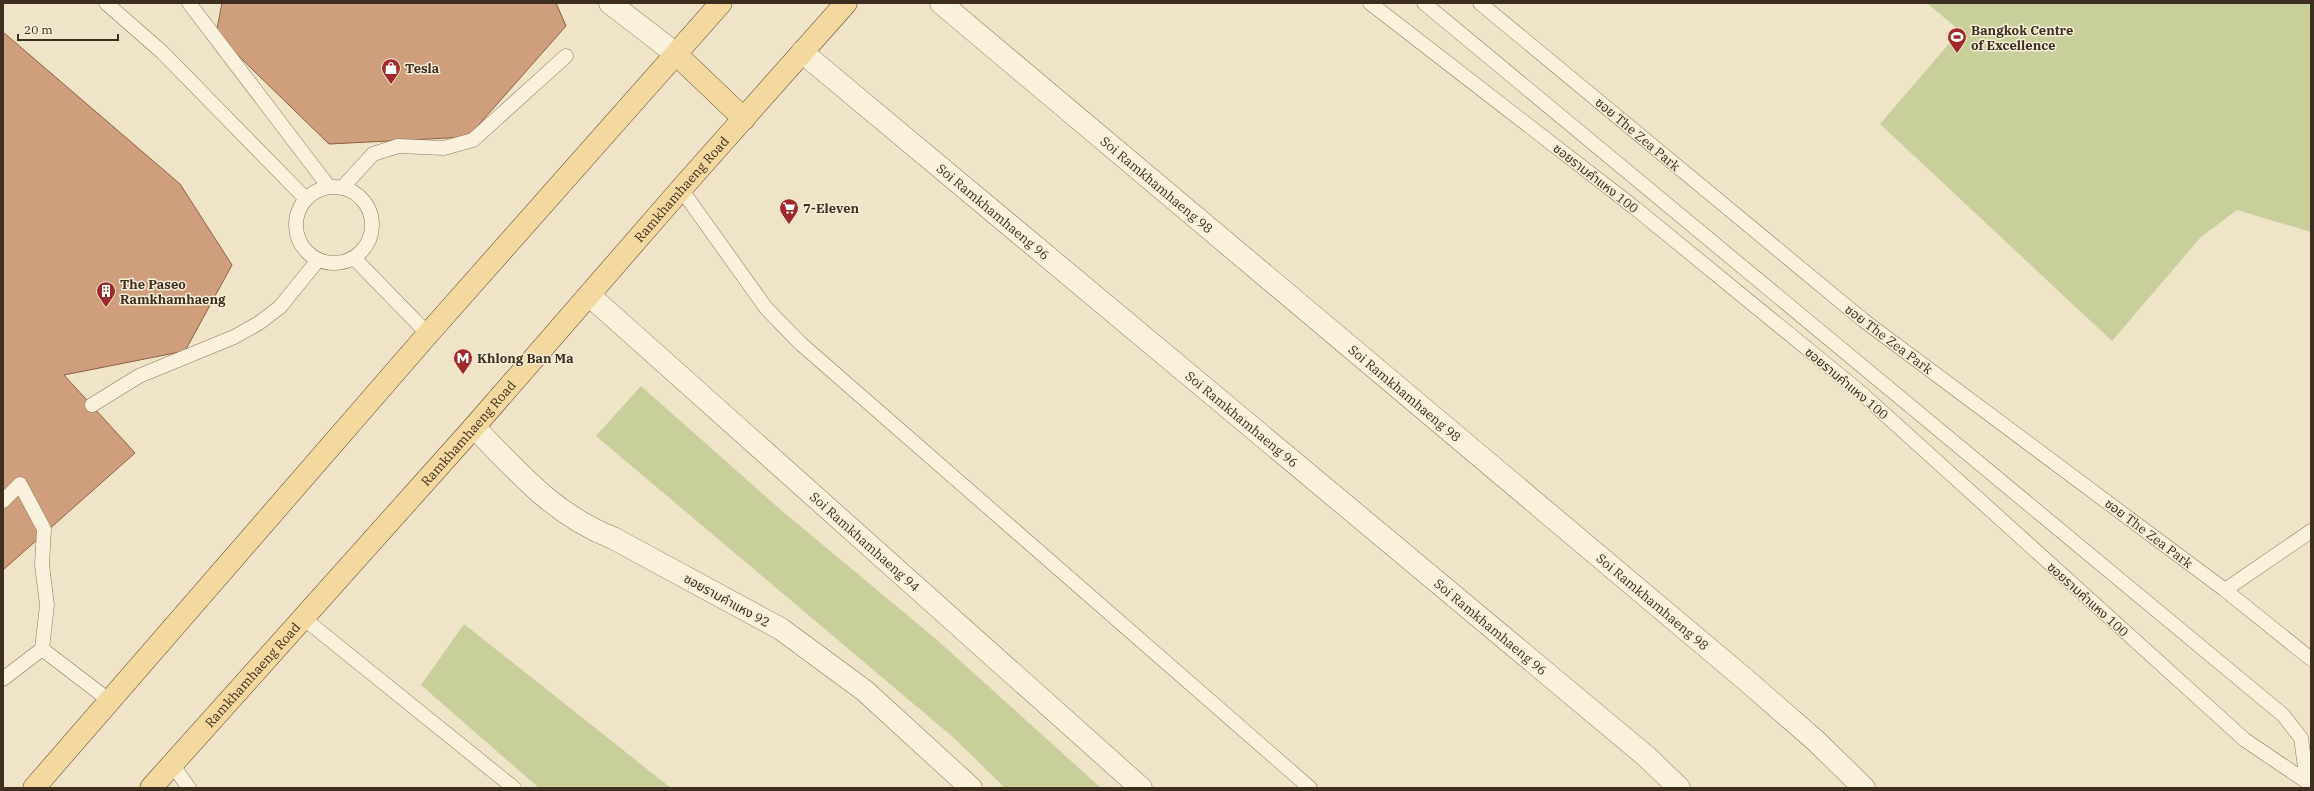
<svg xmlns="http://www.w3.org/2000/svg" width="2314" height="791" viewBox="0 0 2314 791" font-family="'IBM Plex Serif','Noto Sans Thai',serif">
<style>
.green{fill:#c9cf9b}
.building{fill:#cf9f7d;stroke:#8d5f41}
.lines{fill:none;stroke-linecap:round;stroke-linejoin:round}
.lane-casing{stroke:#8d765c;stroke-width:15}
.street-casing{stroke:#8d765c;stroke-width:23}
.primary-casing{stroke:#5b4430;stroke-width:23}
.lane{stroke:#faf1dc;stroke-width:14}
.street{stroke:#faf1dc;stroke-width:22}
.primary{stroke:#f3d9a0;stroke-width:22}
.labels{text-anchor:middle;stroke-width:3;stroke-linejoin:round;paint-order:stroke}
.poi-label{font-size:13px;font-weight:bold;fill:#3d2e20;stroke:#f7eed8;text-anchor:start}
.street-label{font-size:13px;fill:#3d2e20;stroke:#f7eed8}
</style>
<rect width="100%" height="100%" fill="#f0e4c8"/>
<g class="green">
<path d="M 1927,3 L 2311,3 L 2311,232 L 2237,210 L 2201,237 L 2112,341 L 1880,124 L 1960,31 Z"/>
<path d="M 641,386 L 781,510 L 936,639 L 1101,788 L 1005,788 L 954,738 L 596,436 Z"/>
<path d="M 464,624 L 671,788 L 539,788 L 421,685 Z"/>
</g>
<g class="building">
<path d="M 222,3 L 556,3 L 566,26 L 468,137 L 329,144 L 216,34 Z"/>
<path d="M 3,32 L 180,184 L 232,265 L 185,351 L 64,375 L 135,453 L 3,570 Z"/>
</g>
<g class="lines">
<g class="lane-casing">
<g id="lane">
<path d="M 106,3 L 162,52 L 306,199"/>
<path d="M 189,3 L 329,187"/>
<path d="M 1370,3 L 1635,208 L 1859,391 L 2245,740 L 2307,782 L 2301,738 L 2283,715 L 1424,3"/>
<path d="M 1480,3 L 1863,320 L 2225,590 L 2311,659"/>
<circle cx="334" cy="225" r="38"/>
<path d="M 342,188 L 373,154 L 398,146 L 444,148 L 473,140 L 566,56"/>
<path d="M 681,189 L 766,308 L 800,343 L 1310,788"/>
<path d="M 354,258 L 428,334"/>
<path d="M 92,405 L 139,376 L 234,337 L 259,323 L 280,307 L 318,260"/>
<path d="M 3,501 L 20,484 L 44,529 L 42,565 L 47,605 L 42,649"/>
<path d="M 2225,590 L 2311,531"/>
<path d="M 302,617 L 514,788"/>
<path d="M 3,679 L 42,649 L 110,701"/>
<path d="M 172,764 L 189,788"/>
</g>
</g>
<g class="street-casing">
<g id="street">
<path d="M 610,3 L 676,54"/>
<path id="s1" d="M 941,3 L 1746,680 L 1816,741 L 1864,788"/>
<path id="s2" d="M 802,52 L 1647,757 L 1679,788"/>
<path id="s3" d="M 589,295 L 1141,788"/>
<path d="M 474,427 C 518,472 554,515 613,538 L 781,629 L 865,691 L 971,788"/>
</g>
</g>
<g class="primary-casing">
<g id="primary">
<path d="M 676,54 L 744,119"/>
<path d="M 34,788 L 428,334 L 721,3"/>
<path id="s4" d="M 151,788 L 474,427 L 681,189 L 846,3"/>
</g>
</g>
<use href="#lane" class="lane"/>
<use href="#street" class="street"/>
<use href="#primary" class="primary"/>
</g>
<defs>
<g id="stadium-pin" transform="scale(1)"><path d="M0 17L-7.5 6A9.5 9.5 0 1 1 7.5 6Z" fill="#9e2a2b" stroke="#f7eed8"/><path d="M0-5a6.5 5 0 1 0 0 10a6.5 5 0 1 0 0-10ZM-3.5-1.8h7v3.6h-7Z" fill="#fff"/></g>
<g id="shop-pin" transform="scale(1)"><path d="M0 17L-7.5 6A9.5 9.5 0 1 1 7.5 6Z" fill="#9e2a2b" stroke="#f7eed8"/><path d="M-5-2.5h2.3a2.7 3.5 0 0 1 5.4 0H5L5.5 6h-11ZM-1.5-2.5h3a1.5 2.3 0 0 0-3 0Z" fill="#fff"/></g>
<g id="supermarket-pin" transform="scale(1)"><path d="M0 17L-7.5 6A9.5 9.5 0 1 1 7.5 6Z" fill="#9e2a2b" stroke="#f7eed8"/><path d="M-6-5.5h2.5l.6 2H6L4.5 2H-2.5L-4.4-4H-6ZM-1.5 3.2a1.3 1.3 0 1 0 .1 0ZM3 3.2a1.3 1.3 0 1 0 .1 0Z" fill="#fff"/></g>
<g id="building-pin" transform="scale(1)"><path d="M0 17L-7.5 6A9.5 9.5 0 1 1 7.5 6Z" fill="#9e2a2b" stroke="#f7eed8"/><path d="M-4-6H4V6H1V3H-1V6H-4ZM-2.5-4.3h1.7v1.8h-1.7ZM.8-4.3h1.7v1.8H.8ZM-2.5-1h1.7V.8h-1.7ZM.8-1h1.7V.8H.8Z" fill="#fff"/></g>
<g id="metro-pin" transform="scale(1)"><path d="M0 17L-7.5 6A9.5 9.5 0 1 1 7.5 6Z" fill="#9e2a2b" stroke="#f7eed8"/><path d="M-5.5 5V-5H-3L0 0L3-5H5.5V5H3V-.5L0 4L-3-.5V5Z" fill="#fff"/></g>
</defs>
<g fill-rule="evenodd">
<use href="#stadium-pin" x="1957" y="37"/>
<use href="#shop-pin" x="391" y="68"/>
<use href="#supermarket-pin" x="789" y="208"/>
<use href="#building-pin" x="106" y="291"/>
<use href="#metro-pin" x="463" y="358"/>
</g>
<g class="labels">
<g class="poi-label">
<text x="1971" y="35">Bangkok Centre<tspan x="1971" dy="15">of Excellence</tspan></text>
<text x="405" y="73">Tesla</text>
<text x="803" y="213">7-Eleven</text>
<text x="120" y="289">The Paseo<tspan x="120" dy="15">Ramkhamhaeng</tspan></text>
<text x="477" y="363">Khlong Ban Ma</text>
</g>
<g class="street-label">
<text transform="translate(1638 134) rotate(40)" y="5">ซอย The Zea Park</text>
<text transform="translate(1596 178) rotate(38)" y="5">ซอยรามคำแหง 100</text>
<text dy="5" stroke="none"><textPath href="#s1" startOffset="282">Soi Ramkhamhaeng 98</textPath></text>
<text dy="5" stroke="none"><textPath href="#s4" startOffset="800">Ramkhamhaeng Road</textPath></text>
<text dy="5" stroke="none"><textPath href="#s2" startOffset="249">Soi Ramkhamhaeng 96</textPath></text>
<text transform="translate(1889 339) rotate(37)" y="5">ซอย The Zea Park</text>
<text transform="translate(1847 383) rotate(40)" y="5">ซอยรามคำแหง 100</text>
<text dy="5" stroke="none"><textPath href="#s1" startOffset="606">Soi Ramkhamhaeng 98</textPath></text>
<text dy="5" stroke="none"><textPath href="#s2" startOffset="573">Soi Ramkhamhaeng 96</textPath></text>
<text dy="5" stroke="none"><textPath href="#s4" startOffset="476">Ramkhamhaeng Road</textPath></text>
<text transform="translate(2149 533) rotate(37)" y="5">ซอย The Zea Park</text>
<text dy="5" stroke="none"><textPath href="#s3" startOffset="370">Soi Ramkhamhaeng 94</textPath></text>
<text transform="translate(2088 599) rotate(42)" y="5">ซอยรามคำแหง 100</text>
<text transform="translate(727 600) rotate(29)" y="5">ซอยรามคําแหง 92</text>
<text dy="5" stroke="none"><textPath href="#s1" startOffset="930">Soi Ramkhamhaeng 98</textPath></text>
<text dy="5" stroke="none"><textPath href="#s2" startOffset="897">Soi Ramkhamhaeng 96</textPath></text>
<text dy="5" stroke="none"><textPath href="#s4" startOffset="152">Ramkhamhaeng Road</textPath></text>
</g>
</g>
<rect width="2314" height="791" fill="none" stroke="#3d2e20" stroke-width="8"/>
<path d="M18 34v6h100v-6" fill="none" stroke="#3d2e20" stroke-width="2"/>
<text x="24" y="34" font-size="12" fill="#3d2e20" stroke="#f7eed8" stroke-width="3" paint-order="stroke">20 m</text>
</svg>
